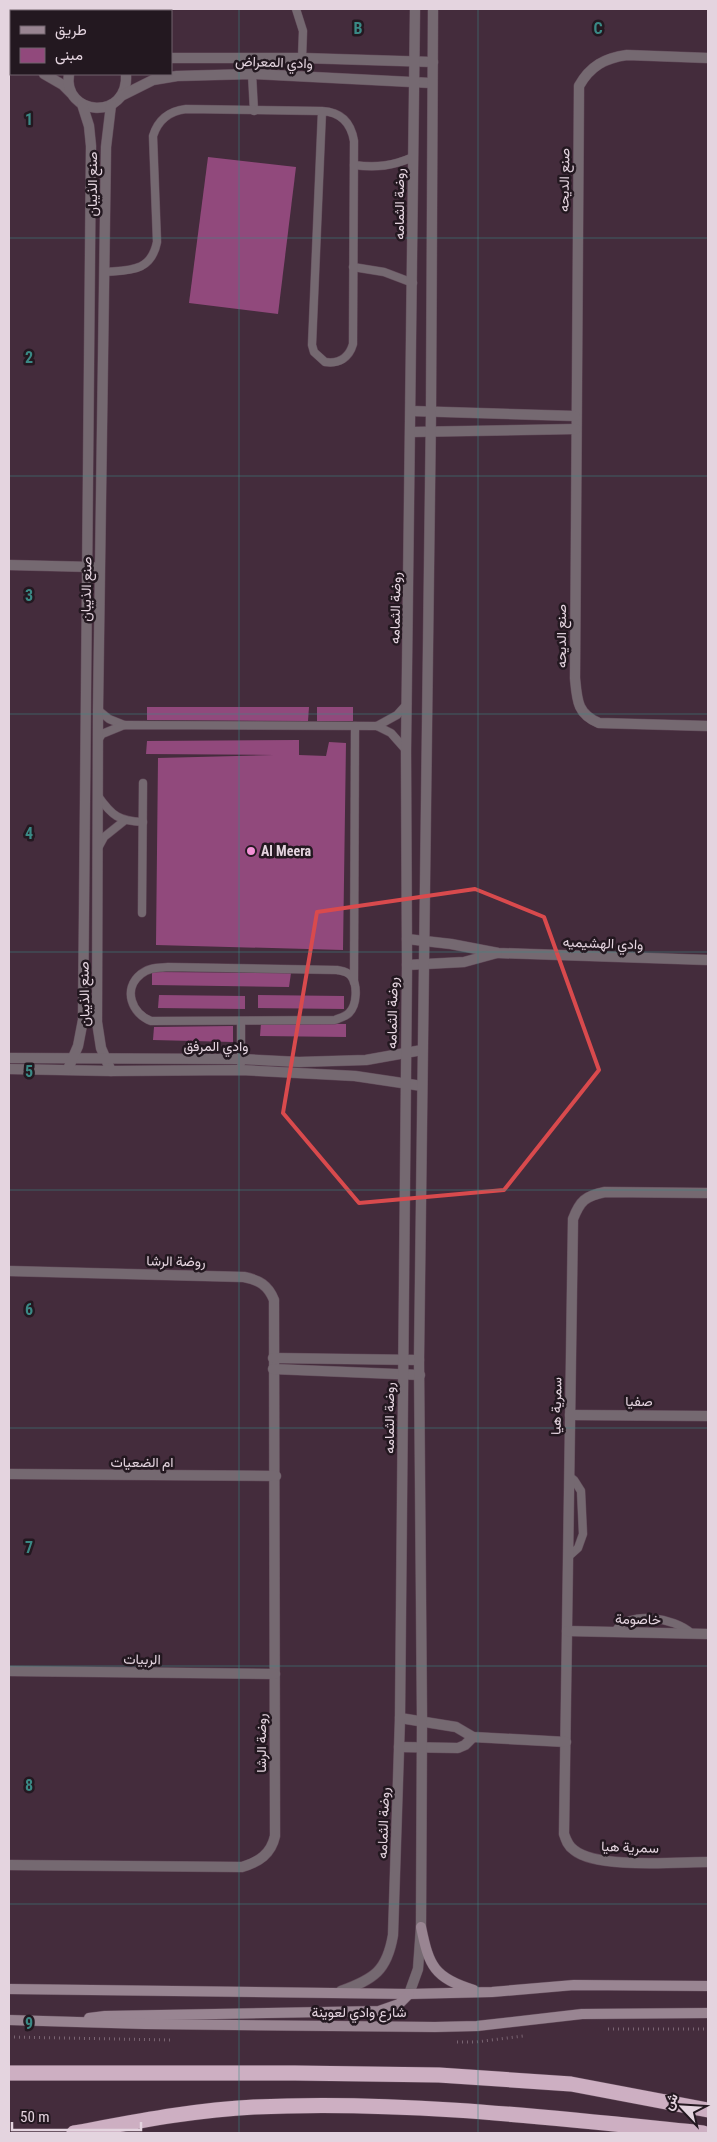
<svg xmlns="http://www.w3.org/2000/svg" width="717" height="2142" viewBox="0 0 717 2142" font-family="'Roboto Condensed',Vazirmatn,sans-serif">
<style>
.building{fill:#91497c}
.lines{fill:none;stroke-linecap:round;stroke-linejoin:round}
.lane-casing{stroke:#614a59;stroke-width:9}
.street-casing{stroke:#614a59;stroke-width:11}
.secondary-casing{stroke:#614a59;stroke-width:11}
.highway-casing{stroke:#614a59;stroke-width:16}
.path{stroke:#796472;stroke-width:3;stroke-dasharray:1 4;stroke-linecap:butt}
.lane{stroke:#756971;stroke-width:8}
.street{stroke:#756971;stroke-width:10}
.secondary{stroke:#998592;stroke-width:10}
.highway{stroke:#cdafc2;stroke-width:15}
.marked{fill:none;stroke:#d94a4d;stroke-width:4;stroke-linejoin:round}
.grid{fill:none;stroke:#3a8985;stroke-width:1;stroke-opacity:0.55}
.poi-dot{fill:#f391d6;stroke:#231820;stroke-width:2}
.labels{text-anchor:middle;stroke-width:5;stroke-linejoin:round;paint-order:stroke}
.street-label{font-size:14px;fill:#e4d4df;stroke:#231820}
.poi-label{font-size:14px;font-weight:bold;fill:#e4d4df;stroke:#231820;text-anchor:start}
.grid-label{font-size:16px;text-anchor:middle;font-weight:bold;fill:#3a8985;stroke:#231820;stroke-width:5;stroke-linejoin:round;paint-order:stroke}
</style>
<rect width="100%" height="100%" fill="#442c3c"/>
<g class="building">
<path d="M 208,157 L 296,167 L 278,314 L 189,303 Z"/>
<path d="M 147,707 L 309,707 L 308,721 L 147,720 Z"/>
<rect x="317" y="707" width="36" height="14"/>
<path d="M 299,740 L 299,755 L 326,756 L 329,742 L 346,743 L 343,950 L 156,945 L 158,758 L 274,755 L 146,754 L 147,741 Z"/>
<path d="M 152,972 L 291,973 L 289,987 L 152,985 Z"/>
<path d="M 159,995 L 245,996 L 245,1009 L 158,1008 Z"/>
<path d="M 258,995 L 344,996 L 344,1009 L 258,1008 Z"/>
<path d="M 261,1023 L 346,1024 L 346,1037 L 260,1036 Z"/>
<path d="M 233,1026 L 233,1042 L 153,1040 L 154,1027 Z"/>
</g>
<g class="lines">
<g class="lane-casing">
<g id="lane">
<path d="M 296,9 L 303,31 L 302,58"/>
<path d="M 252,74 L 254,111"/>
<path d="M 354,165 C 376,168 393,166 413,157"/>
<path d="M 353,267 L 384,272 L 413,283"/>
<path d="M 105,272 C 130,270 151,272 157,242 L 153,136 C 158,120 169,111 186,109 L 322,111 C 341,112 351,123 354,141 L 353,344 C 349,358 339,364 325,362 L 314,352 L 312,345 L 322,111"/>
<path d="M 98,710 L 109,719 L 124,725"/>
<path d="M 377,726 L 397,715 L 407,704"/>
<path d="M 98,740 L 102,734 L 124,725 L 377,726 L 391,733 L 406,750"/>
<path d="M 98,796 C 112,816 119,821 143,822"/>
<path d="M 98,848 L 104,837 L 124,821"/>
<path d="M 142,913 L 143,783"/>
<path d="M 168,967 L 337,970 C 342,971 347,971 351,976 C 358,985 357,1005 349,1013 C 345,1017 339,1018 335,1020 L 151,1021 C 132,1014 122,989 141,974 C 149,967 159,968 168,967 Z"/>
<path d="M 354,982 L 355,726"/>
<path d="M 241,1063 L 241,1022"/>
<path d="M 568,1557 L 578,1548 L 583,1534 L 581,1491 L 574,1480 L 569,1476"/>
<path d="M 615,1632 C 627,1609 675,1618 691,1633"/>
</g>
</g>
<g class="street-casing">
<g id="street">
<path d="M 9,56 L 11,56"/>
<path d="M 171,58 L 302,58 L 433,62"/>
<path d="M 708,58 L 627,55 C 605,58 590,66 579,86 L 575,678 C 577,700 577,714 599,723 L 708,726"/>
<path d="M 9,68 L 11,68"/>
<path d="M 44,74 L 63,85 L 71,93"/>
<path d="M 69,74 C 62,116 129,122 126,74"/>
<path d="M 121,96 L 153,80 L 177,76 L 252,74 L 431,83"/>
<path d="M 111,105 L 106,147 L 98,710 L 97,1022 L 101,1048 L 111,1071"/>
<path d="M 411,411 L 575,416"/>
<path d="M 411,432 L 576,429"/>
<path d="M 9,565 L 93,567"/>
<path d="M 407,939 L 451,944 L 498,953 L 708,960"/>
<path d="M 407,965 L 464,962 L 497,953"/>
<path d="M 9,1058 L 241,1059 L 299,1062 L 366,1060 L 422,1050"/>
<path d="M 9,1069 L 111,1071 L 241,1070 L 355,1076 L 422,1086"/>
<path d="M 68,1069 L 78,1046 L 83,1020 L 91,146 L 89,126 L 82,104"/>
<path d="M 708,1193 L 605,1192 C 585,1196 580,1201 573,1219 L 564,1834 C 566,1840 568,1846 574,1850 C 596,1869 678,1862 708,1862"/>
<path d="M 9,1271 L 244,1277 C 259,1280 268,1285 274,1300 L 275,1836 C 271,1854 259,1862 242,1867 L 9,1865"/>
<path d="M 273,1358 L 419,1360"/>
<path d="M 273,1369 L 420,1375"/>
<path d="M 570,1415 L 708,1416"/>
<path d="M 9,1474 L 276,1476"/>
<path d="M 567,1631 L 708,1634"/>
<path d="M 9,1671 L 275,1674"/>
<path d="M 400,1718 L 456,1727 L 473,1737 L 566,1742"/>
<path d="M 399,1747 L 458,1748 L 465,1745 L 473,1737"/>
<path d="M 341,1991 C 374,1979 387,1971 393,1935 L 400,1718 L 407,965 L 406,751 L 415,9"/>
<path d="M 409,1994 L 418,1969 L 421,1927 L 422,1720 L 419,1360 L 431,410 L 433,9"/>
</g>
</g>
<g class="secondary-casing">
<g id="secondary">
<path d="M 421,1927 C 429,1966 434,1978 474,1990"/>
<path d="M 9,1989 L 409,1994 L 492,1992 L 574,1985 L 708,1986"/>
<path d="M 89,2018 L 105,2016 L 379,2011 L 399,2004 L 409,1994"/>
<path d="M 9,2020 L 145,2024 L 435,2027 L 477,2026 L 582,2014 L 708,2013"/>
</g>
</g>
<g class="highway-casing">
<g id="highway">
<path d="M 9,2073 L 295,2073 L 439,2075 L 571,2084 L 708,2110"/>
<path d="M 74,2133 C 134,2122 193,2110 254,2107 C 404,2100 554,2118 703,2133"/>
</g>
</g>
<g class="path">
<path d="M 608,2029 L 708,2029"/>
<path d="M 9,2037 L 171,2040"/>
<path d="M 457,2042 L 476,2042 L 523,2036"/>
</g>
<use href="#lane" class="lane"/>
<use href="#street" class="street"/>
<use href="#secondary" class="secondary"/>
<use href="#highway" class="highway"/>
</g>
<path class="marked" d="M 475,889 L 544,917 L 599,1070 L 504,1190 L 359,1203 L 283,1113 L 317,912 Z"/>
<path class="grid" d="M 239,9 L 239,2133M 478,9 L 478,2133M 9,238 L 708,238M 9,476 L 708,476M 9,714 L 708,714M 9,952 L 708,952M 9,1190 L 708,1190M 9,1428 L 708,1428M 9,1666 L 708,1666M 9,1904 L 708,1904"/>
<circle class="poi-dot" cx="251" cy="851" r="5"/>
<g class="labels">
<g class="street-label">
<text transform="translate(274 62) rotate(2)" y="5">وادي المعراض</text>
<text transform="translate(564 180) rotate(-89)" y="5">صنع الديحه</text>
<text transform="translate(92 184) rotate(-90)" y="5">صنع الذيبان</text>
<text transform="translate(399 204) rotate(-90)" y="5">روضة الثمامه</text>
<text transform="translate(86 589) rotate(-89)" y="5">صنع الذيبان</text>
<text transform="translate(395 608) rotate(-89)" y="5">روضة الثمامه</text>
<text transform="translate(561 636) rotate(-90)" y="5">صنع الديحه</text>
<text transform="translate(603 943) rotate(2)" y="5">وادي الهشيميه</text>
<text transform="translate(84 994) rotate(-91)" y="5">صنع الذيبان</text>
<text transform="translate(392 1013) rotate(-89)" y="5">روضة الثمامه</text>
<text x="216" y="1051">وادي المرفق</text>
<text transform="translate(176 1261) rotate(1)" y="5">روضة الرشا</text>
<text x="639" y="1406">صفيا</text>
<text transform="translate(556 1406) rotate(-89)" y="5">سمرية هيا</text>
<text transform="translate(389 1418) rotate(-90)" y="5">روضة الثمامه</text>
<text x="142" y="1467">ام الضعيات</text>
<text transform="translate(638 1619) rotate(1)" y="5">خاصومة</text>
<text transform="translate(142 1659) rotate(1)" y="5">الربيات</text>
<text transform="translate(261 1743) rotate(-90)" y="5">روضة الرشا</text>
<text transform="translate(383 1823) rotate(-88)" y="5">روضة الثمامه</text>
<text transform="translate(630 1847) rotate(2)" y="5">سمرية هيا</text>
<text x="359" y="2017">شارع وادي لعوينة</text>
</g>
<g class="poi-label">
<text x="261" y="856">Al Meera</text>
</g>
</g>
<g class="grid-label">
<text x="358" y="34">B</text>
<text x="598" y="34">C</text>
<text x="29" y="125">1</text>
<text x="29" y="363">2</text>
<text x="29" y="601">3</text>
<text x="29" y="839">4</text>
<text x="29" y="1077">5</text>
<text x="29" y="1315">6</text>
<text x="29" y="1553">7</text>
<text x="29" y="1791">8</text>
<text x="29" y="2029">9</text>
</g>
<rect width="717" height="2142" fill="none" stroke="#e4d4df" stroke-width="20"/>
<rect x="10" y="10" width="162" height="65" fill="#231820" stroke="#70636c"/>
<rect x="20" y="26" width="25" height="8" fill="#998592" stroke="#70636c"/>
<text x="55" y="35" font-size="15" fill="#e4d4df">طريق</text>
<rect x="20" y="48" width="25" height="15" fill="#91497c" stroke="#70636c"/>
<text x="55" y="60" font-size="15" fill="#e4d4df">مبنى</text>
<g transform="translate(682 2107) rotate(295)" stroke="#231820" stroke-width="4" paint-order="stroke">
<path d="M0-4L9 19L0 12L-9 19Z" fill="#e4d4df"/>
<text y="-8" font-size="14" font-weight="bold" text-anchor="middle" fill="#e4d4df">ش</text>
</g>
<path d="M12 2122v8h129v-8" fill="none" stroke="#e4d4df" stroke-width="2.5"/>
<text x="20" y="2122" font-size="15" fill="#e4d4df" stroke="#231820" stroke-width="4" paint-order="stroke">50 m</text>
</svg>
